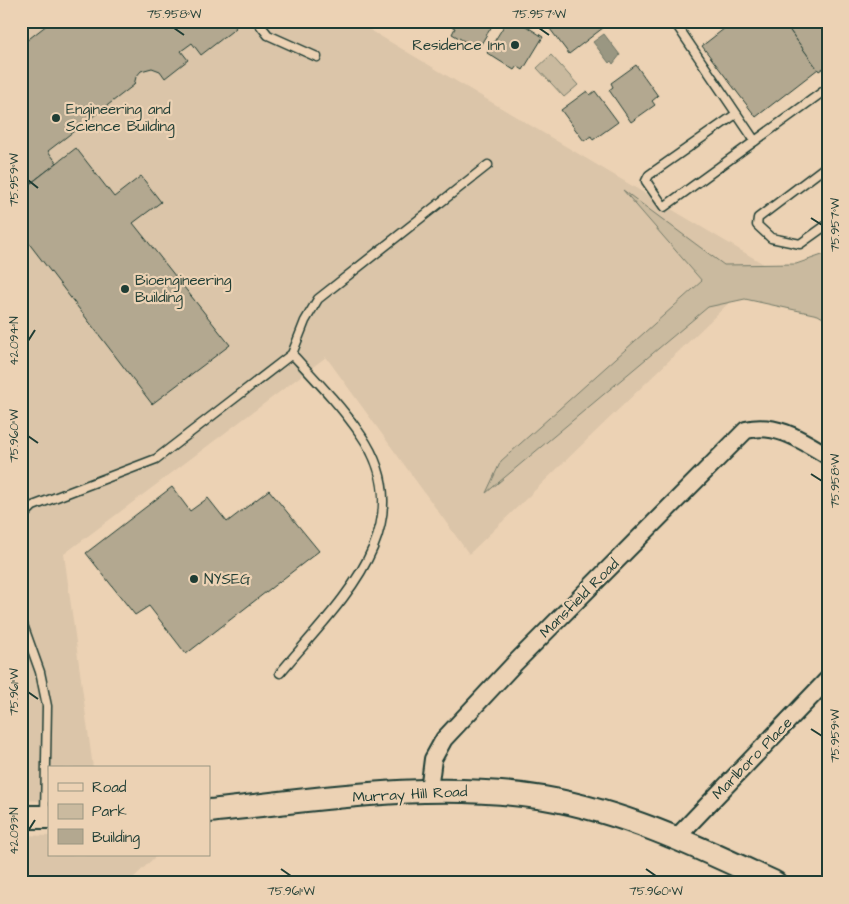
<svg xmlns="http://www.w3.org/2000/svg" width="849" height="904" viewBox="0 0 849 904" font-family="'Architects Daughter',sans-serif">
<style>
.built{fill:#dbc5a9}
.green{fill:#caba9f;stroke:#747c6a}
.water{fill:#9a9782;stroke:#697363}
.building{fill:#b3a890;stroke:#1f3d34}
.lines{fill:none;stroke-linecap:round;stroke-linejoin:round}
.lane-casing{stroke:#1f3d34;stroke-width:11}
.street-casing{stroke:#1f3d34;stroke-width:20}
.secondary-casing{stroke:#1f3d34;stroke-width:26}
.lane{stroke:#ecd2b4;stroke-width:8}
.street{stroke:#ecd2b4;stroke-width:16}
.secondary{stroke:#ecd2b4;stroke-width:22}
.ticks{fill:none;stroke:#1f3d34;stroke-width:2}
.poi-dot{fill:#1f3d34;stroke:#ecd2b4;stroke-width:2}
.labels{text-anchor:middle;stroke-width:4.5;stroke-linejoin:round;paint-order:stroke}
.poi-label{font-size:15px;fill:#1f3d34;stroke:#ecd2b4;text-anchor:start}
.street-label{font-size:15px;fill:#1f3d34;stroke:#ecd2b4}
.neatline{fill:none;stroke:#1f3d34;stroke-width:2}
.ticks-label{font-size:12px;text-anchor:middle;fill:#1f3d34}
</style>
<rect width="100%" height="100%" fill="#ecd2b4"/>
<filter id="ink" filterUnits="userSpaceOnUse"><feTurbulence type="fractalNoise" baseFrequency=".02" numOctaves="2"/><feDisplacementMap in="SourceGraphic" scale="10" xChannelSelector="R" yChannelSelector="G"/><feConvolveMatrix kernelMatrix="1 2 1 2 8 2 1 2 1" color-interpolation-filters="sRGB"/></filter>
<g filter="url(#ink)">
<g class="built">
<path d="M 21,21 L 355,21 L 767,266 L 469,554 L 326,357 L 64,554 L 93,768 L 49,768 L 49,801 L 21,800 Z"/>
<path d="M 21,835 L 49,836 L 49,855 L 157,855 L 128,883 L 21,883 Z"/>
</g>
<g class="green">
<path d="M 551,55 L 578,85 L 564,97 L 537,68 Z"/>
<path d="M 623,190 L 724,265 L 796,264 L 828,253 L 828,321 L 818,315 L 745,299 L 708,307 L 486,493 L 501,461 L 702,281 Z"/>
</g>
<path class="water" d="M 604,34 L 620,55 L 613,64 L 611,61 L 609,63 L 593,42 Z"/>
<g class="building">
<path d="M 52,21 L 231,21 L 236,28 L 201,55 L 192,43 L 181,51 L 188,60 L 165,78 L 160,71 L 152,68 L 141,71 L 136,77 L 134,85 L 48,151 L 57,163 L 27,186 L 21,180 L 21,45 Z"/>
<path d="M 451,21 L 495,21 L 478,49 L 452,34 L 455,28 L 449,25 Z"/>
<path d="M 507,21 L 514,25 L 518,21 L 543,37 L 523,70 L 517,66 L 514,70 L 487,53 Z"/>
<path d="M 544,21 L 605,21 L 608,24 L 569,54 Z"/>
<path d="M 734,21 L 783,21 L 818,69 L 756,117 L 702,46 Z"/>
<path d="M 783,21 L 828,21 L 828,65 L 819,71 Z"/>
<path d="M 636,65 L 658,96 L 652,101 L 655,105 L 631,122 L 609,90 L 613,87 L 611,83 Z"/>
<path d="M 587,91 L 590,95 L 595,91 L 618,122 L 593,140 L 591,136 L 584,141 L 561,110 Z"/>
<path d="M 76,148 L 114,197 L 141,176 L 161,202 L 133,223 L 230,345 L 152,404 L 21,233 L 21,191 Z"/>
<path d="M 172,487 L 190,511 L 208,498 L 227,522 L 269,490 L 319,551 L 186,654 L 149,606 L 135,615 L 86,553 Z"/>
</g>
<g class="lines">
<g class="lane-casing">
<g id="lane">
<path d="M 257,21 L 268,35 L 317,57"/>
<path d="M 674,21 L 755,141"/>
<path d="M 736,114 L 649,175 L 646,181 L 664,207 L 828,88"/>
<path d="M 828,165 L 758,218 L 757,225 L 771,238 L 800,244 L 828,224"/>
<path d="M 21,518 L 33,506 L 156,459 L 292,354 L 305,321 L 318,299 L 488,165"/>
<path d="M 21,619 L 40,672 L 47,706 L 45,815"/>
<path d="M 280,673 C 336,605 425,528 361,435 C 341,406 316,380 292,354"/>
</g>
</g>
<g class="street-casing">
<g id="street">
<path d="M 429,790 L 433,759 L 444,739 L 515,663 L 746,430 C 776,422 803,441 828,456"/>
<path d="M 677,837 L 828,679"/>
</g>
</g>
<g class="secondary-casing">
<g id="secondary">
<path d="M 209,811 C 320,799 433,780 544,798 C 626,812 700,848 775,883"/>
<path d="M 21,817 L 49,817"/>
</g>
</g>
<use href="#lane" class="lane"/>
<use href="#street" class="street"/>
<use href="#secondary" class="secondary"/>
</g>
</g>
<path class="ticks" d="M 174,28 L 184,35M 539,28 L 549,35M 28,180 L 38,188M 811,218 L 822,225M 28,341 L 35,330M 28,436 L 38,443M 811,474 L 822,481M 28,692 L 38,699M 811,729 L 822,736M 28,831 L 35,820M 281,869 L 291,876M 646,869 L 656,876"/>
<g class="poi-dot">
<circle cx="515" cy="45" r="5"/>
<circle cx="56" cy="118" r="5"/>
<circle cx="125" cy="289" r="5"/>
<circle cx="194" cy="579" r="5"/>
</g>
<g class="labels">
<g class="poi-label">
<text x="505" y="50" text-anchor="end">Residence Inn</text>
<text x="66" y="114">Engineering and<tspan x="66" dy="17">Science Building</tspan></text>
<text x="135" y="285">Bioengineering<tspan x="135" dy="17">Building</tspan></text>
<text x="204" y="584">NYSEG</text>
</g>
<g class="street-label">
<text transform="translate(579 598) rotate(-45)" y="5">Mansfield Road</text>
<text transform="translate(752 758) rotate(-46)" y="5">Marlboro Place</text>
<text transform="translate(410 794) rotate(-3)" y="5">Murray Hill Road</text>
</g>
</g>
<rect width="849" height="904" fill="none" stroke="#ecd2b4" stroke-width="55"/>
<rect x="48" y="766" width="162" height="90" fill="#ecd2b4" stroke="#9a9681"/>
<rect x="58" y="783" width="25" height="8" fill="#ecd2b4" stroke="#9a9681"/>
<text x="92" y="792" font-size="15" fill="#1f3d34">Road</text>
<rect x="58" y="804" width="25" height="15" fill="#caba9f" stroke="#9a9681"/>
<text x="92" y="816" font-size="15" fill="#1f3d34">Park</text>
<rect x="58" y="829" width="25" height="15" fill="#b3a890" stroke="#9a9681"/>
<text x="92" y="842" font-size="15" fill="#1f3d34">Building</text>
<rect x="28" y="28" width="794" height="848" class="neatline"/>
<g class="ticks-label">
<text x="174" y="18">75.958°W</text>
<text x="539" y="18">75.957°W</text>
<text transform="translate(14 180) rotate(-90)" y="4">75.959°W</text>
<text transform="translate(835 225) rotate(-90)" y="4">75.957°W</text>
<text transform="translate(14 341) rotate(-90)" y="4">42.094°N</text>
<text transform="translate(14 436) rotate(-90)" y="4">75.960°W</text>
<text transform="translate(835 481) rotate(-90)" y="4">75.958°W</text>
<text transform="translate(14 692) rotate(-90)" y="4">75.961°W</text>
<text transform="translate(835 736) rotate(-90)" y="4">75.959°W</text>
<text transform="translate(14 831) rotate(-90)" y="4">42.093°N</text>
<text x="291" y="895">75.961°W</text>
<text x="656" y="895">75.960°W</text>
</g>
</svg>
